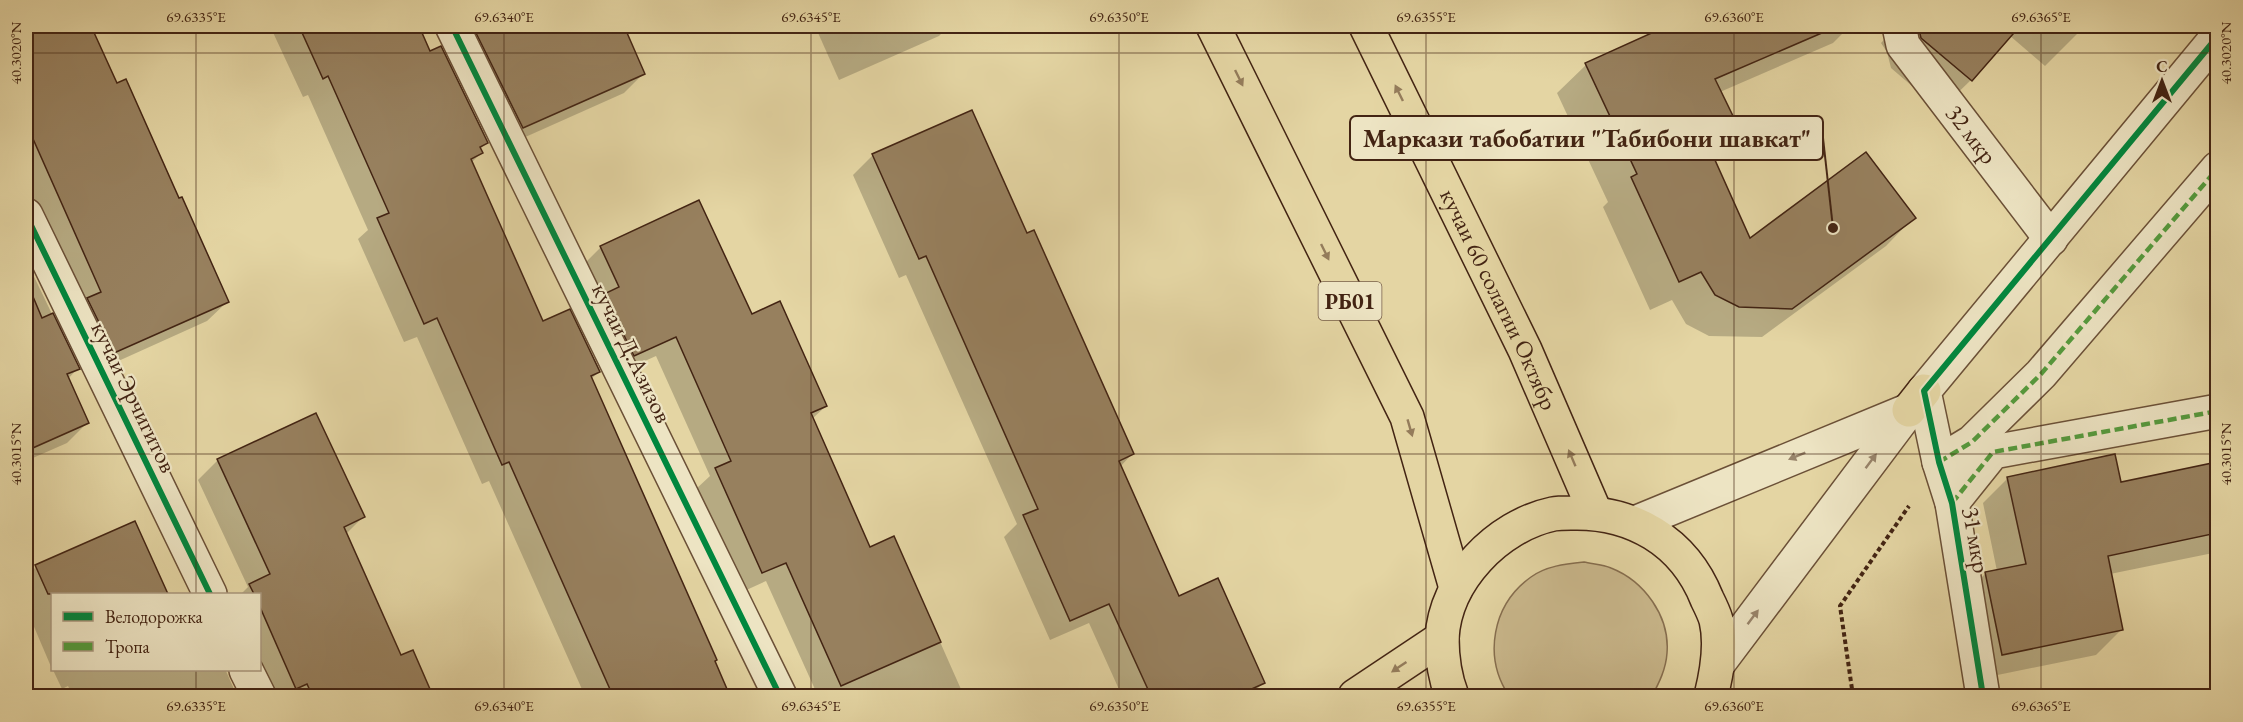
<svg xmlns="http://www.w3.org/2000/svg" width="2243" height="722" viewBox="0 0 2243 722" font-family="'EB Garamond',serif">
<style>
.green{fill:#c9b78b;stroke:#866e4f;stroke-width:1.5}
.shadow{fill:#0003}
.building{fill:#97805e;stroke:#432413;stroke-width:1.5}
.lines{fill:none;stroke-linecap:round;stroke-linejoin:round}
.minor-casing{stroke:#6b5037;stroke-width:36}
.major-casing{stroke:#432413;stroke-width:36}
.highway-casing{stroke:#432413;stroke-width:36}
.path{stroke:#432413;stroke-width:4;stroke-dasharray:4.5 3;stroke-linecap:butt}
.minor{stroke:#ede4c3;stroke-width:33}
.major{stroke:#e4d5a3;stroke-width:33}
.highway{stroke:#e4d5a3;stroke-width:33}
.quiet{stroke:#549b3d;stroke-width:4.5;stroke-dasharray:9 4.5;stroke-linecap:butt}
.cycleway-casing{stroke:#ede4c3;stroke-width:10}
.cycleway{stroke:#00873e;stroke-width:6}
.oneway{fill:#947c5b}
.oneway2{fill:#98846b}
.ticks{fill:none;stroke:#432413;stroke-width:1.5;stroke-opacity:0.45}
.labels{text-anchor:middle;stroke-width:4.5;stroke-linejoin:round;paint-order:stroke}
.shield{fill:#ede4c3;stroke:#765e48;stroke-width:1.5}
.shield-label{font-size:22px;font-weight:bold;fill:#432413}
.street-label{font-size:24px;fill:#432413;stroke:#ede4c3}
.leader{fill:none;stroke:#432413;stroke-width:2}
.callout-dot{fill:#432413;stroke:#ede4c3;stroke-width:2}
.callout{fill:#ede4c3;stroke:#432413;stroke-width:2}
.callout-label{font-size:26px;text-anchor:middle;font-weight:bold;fill:#432413}
.neatline{fill:none;stroke:#432413;stroke-width:2}
.ticks-label{font-size:15px;text-anchor:middle;fill:#432413}
</style>
<rect width="100%" height="100%" fill="#e4d5a3"/>
<filter id="stains"><feTurbulence type="fractalNoise" baseFrequency=".00333" numOctaves="4"/><feColorMatrix values="0 0 0 0 .2 0 0 0 0 .09 0 0 0 0 .02 0 0 0 .5 -.17"/></filter>
<radialGradient id="worn" r=".72"><stop offset=".6" stop-color="#630" stop-opacity="0"/><stop offset="1" stop-color="#630" stop-opacity=".3"/></radialGradient>
<path class="green" d="M 1584,562 C 1592,564 1603,564 1611,568 C 1644,581 1670,616 1667,653 C 1666,669 1659,683 1652,696 L 1509,696 C 1483,657 1492,605 1531,577 C 1546,566 1565,564 1584,562 Z"/>
<g class="shadow">
<path d="M 26,26 L 89,26 L 116,85 L 178,200 L 227,302 L 207,321 L 94,372 L 26,231 Z"/>
<path d="M 270,26 L 417,26 L 429,53 L 487,143 L 480,149 L 481,153 L 471,163 L 542,323 L 599,372 L 591,379 L 729,696 L 585,696 L 489,481 L 482,484 L 417,337 L 404,342 L 358,239 L 368,230 L 308,95 L 303,97 Z"/>
<path d="M 488,26 L 622,26 L 644,73 L 624,93 L 503,147 L 456,52 L 476,32 Z"/>
<path d="M 815,26 L 949,26 L 939,36 L 839,80 Z"/>
<path d="M 1673,26 L 1850,26 L 1833,43 L 1720,92 L 1731,116 L 1705,142 L 1750,240 L 1914,217 L 1886,246 L 1762,337 L 1709,336 L 1686,324 L 1672,300 L 1650,310 L 1603,207 L 1608,202 L 1557,93 L 1586,65 Z"/>
<path d="M 1897,26 L 2085,26 L 2045,66 L 2009,35 L 1971,80 L 1940,110 L 1891,68 L 1887,52 L 1881,43 Z"/>
<path d="M 873,155 L 1026,235 L 1132,454 L 1120,467 L 1178,598 L 1263,683 L 1250,696 L 1122,696 L 1089,623 L 1050,640 L 1004,537 L 1017,524 L 906,275 L 899,278 L 853,175 Z"/>
<path d="M 601,247 L 751,315 L 826,406 L 812,419 L 870,549 L 894,538 L 964,696 L 818,696 L 766,581 L 742,592 L 696,489 L 710,476 L 656,356 L 614,375 L 581,267 Z"/>
<path d="M 26,260 L 78,368 L 68,379 L 87,423 L 67,443 L 26,461 Z"/>
<path d="M 316,415 L 363,517 L 346,534 L 401,657 L 412,652 L 432,696 L 251,696 L 236,674 L 226,671 L 237,696 L 73,696 L 68,686 L 62,689 L 53,670 L 260,670 L 260,594 L 241,594 L 248,587 L 198,480 L 218,460 Z"/>
<path d="M 2218,463 L 2218,552 L 2110,574 L 2121,630 L 2096,655 L 1978,679 L 1961,598 L 1986,573 L 1997,571 L 1983,503 L 2008,478 L 2120,483 Z"/>
<path d="M 134,523 L 166,594 L 52,594 L 52,669 L 26,608 L 26,577 L 36,567 Z"/>
</g>
<g class="building">
<path d="M 26,26 L 91,26 L 117,83 L 126,79 L 179,198 L 182,197 L 229,302 L 114,353 L 87,298 L 101,292 L 26,123 Z"/>
<path d="M 299,26 L 419,26 L 430,51 L 441,46 L 488,143 L 480,147 L 483,153 L 471,159 L 543,321 L 570,309 L 600,372 L 591,376 L 717,660 L 715,661 L 730,696 L 613,696 L 509,462 L 502,465 L 437,318 L 424,324 L 377,218 L 389,213 L 328,76 L 323,79 Z"/>
<path d="M 488,26 L 624,26 L 645,74 L 523,128 L 475,31 Z"/>
<path d="M 1667,26 L 1838,26 L 1715,79 L 1733,116 L 1702,131 L 1750,238 L 1866,152 L 1916,218 L 1792,309 L 1739,307 L 1715,295 L 1701,272 L 1679,282 L 1631,177 L 1637,174 L 1585,63 Z"/>
<path d="M 1918,26 L 2020,26 L 1972,81 L 1921,38 Z"/>
<path d="M 972,110 L 1027,233 L 1034,230 L 1134,454 L 1119,461 L 1179,596 L 1218,578 L 1265,683 L 1236,696 L 1151,696 L 1109,604 L 1070,621 L 1023,515 L 1038,509 L 926,256 L 919,259 L 872,154 Z"/>
<path d="M 699,200 L 752,314 L 780,301 L 827,406 L 811,413 L 870,547 L 894,536 L 941,642 L 841,686 L 786,563 L 762,573 L 715,468 L 731,461 L 676,337 L 634,356 L 604,294 L 619,287 L 600,246 Z"/>
<path d="M 26,280 L 42,318 L 53,313 L 80,369 L 67,374 L 89,423 L 26,451 Z"/>
<path d="M 316,413 L 365,517 L 344,527 L 401,655 L 413,650 L 433,696 L 308,696 L 312,695 L 307,684 L 296,689 L 260,607 L 260,594 L 254,594 L 249,584 L 270,574 L 217,459 Z"/>
<path d="M 2115,454 L 2121,482 L 2217,462 L 2217,533 L 2108,556 L 2123,630 L 2002,655 L 1985,572 L 2026,564 L 2007,477 Z"/>
<path d="M 135,521 L 168,594 L 48,594 L 35,565 Z"/>
</g>
<g class="lines">
<g class="minor-casing">
<g id="minor">
<path d="M 452,26 L 780,696"/>
<path id="s1" d="M 1899,26 L 1903,45 L 2051,239"/>
<path d="M 26,215 L 210,594"/>
<path d="M 1939,462 L 1972,442 L 2041,374 L 2218,168"/>
<path d="M 1952,503 L 1993,452 L 2218,411"/>
<path d="M 1635,523 L 1907,411"/>
<path d="M 1718,664 L 1909,410"/>
<path d="M 246,670 L 259,696"/>
<path d="M 1983,696 L 1952,503 L 1939,462 L 1924,391 L 2218,36"/>
</g>
</g>
<g class="major-casing">
<g id="major">
<path d="M 1909,410 L 1924,391"/>
<path d="M 1355,696 L 1442,638"/>
</g>
</g>
<g class="highway-casing">
<g id="highway">
<path d="M 1213,26 L 1407,417 L 1456,588"/>
<path id="s2" d="M 1366,26 L 1525,350 L 1595,512"/>
<path d="M 1452,696 C 1445,678 1442,658 1442,638 C 1445,580 1497,526 1553,514 C 1558,513 1565,513 1571,513 C 1632,511 1684,541 1707,599 C 1710,605 1714,613 1716,620 C 1722,645 1717,672 1711,696"/>
</g>
</g>
<path class="path" d="M 1853,696 L 1840,606 L 1909,506"/>
<use href="#minor" class="minor"/>
<use href="#major" class="major"/>
<use href="#highway" class="highway"/>
<g class="quiet">
<path d="M 1939,462 L 1972,442 L 2041,374 L 2218,168"/>
<path d="M 1952,503 L 1993,452 L 2218,411"/>
</g>
<g class="cycleway-casing">
<g id="cycleway">
<path d="M 452,26 L 780,696"/>
<path d="M 26,215 L 210,594"/>
<path d="M 1983,696 L 1952,503 L 1939,462 L 1924,391 L 2218,36"/>
</g>
</g>
<use href="#cycleway" class="cycleway"/>
</g>
<defs><path id="oneway-solid" d="M-6-.8H1V-3.2L6.5 0L1 3.2V.8H-6Z" transform="scale(1.5)"/></defs>
<g class="oneway">
<use href="#oneway-solid" transform="translate(1239 78) rotate(64)"/>
<use href="#oneway-solid" transform="translate(1399 93) rotate(-116)"/>
<use href="#oneway-solid" transform="translate(1325 252) rotate(64)"/>
<use href="#oneway-solid" transform="translate(1410 428) rotate(74)"/>
<use href="#oneway-solid" transform="translate(1572 458) rotate(-113)"/>
<use href="#oneway-solid" transform="translate(1399 667) rotate(146)"/>
</g>
<g class="oneway2">
<use href="#oneway-solid" transform="translate(1797 456) rotate(158)"/>
<use href="#oneway-solid" transform="translate(1871 461) rotate(-53)"/>
<use href="#oneway-solid" transform="translate(1753 617) rotate(-53)"/>
</g>
<path class="ticks" d="M 196,26 L 196,594M 504,26 L 504,696M 811,26 L 811,696M 1119,26 L 1119,696M 1426,26 L 1426,696M 1734,26 L 1734,696M 2041,26 L 2041,696M 26,53 L 2218,53M 26,454 L 2218,454M 196,670 L 196,696"/>
<g class="labels">
<rect class="shield" x="1318.5" y="282" width="63" height="38" rx="4.5"/>
<g class="shield-label">
<text x="1350" y="309">РБ01</text>
</g>
<g class="street-label">
<text dy="8" stroke="none"><textPath href="#s1" startOffset="132">32 мкр</textPath></text>
<text dy="8" stroke="none"><textPath href="#s2" startOffset="304">кучаи 60 солагии Октябр</textPath></text>
<text transform="translate(632 353) rotate(64)" y="8">кучаи Д.Азизов</text>
<text transform="translate(134 397) rotate(64)" y="8">кучаи Эрчигитов</text>
<text transform="translate(1976 540) rotate(80)" y="8">31 мкр</text>
</g>
</g>
<path class="leader" d="M1833 228L1823 138"/>
<circle class="callout-dot" cx="1833" cy="228" r="6"/>
<rect class="callout" x="1350" y="116" width="473" height="44" rx="6"/>
<g class="callout-label">
<text x="1587" y="147">Маркази табобатии "Табибони шавкат"</text>
</g>
<rect width="2243" height="722" fill="none" stroke="#e4d5a3" stroke-width="66"/>
<rect x="51" y="593" width="210" height="78" fill="#ede4c3" stroke="#a9977d" stroke-width="1.5"/>
<rect x="63" y="612" width="30" height="9" fill="#00873e" stroke="#a9977d" stroke-width="1.5"/>
<text x="105" y="623" font-size="18" fill="#432413">Велодорожка</text>
<rect x="63" y="642" width="30" height="9" fill="#549b3d" stroke="#a9977d" stroke-width="1.5"/>
<text x="105" y="653" font-size="18" fill="#432413">Тропа</text>
<g transform="translate(2162 81)" stroke="#ede4c3" stroke-width="4.5" paint-order="stroke">
<path d="M0-4.5L10 22L0 15L-10 22Z" fill="#432413"/>
<text y="-9" font-size="16" font-weight="bold" text-anchor="middle" fill="#432413">С</text>
</g>
<rect x="33" y="33" width="2177" height="656" class="neatline"/>
<g class="ticks-label">
<text x="196" y="22">69.6335°E</text>
<text x="504" y="22">69.6340°E</text>
<text x="811" y="22">69.6345°E</text>
<text x="1119" y="22">69.6350°E</text>
<text x="1426" y="22">69.6355°E</text>
<text x="1734" y="22">69.6360°E</text>
<text x="2041" y="22">69.6365°E</text>
<text transform="translate(16 53) rotate(-90)" y="5">40.3020°N</text>
<text transform="translate(2226 53) rotate(-90)" y="5">40.3020°N</text>
<text transform="translate(16 454) rotate(-90)" y="5">40.3015°N</text>
<text transform="translate(2226 454) rotate(-90)" y="5">40.3015°N</text>
<text x="196" y="711">69.6335°E</text>
<text x="504" y="711">69.6340°E</text>
<text x="811" y="711">69.6345°E</text>
<text x="1119" y="711">69.6350°E</text>
<text x="1426" y="711">69.6355°E</text>
<text x="1734" y="711">69.6360°E</text>
<text x="2041" y="711">69.6365°E</text>
</g>
<rect width="100%" height="100%" filter="url(#stains)"/>
<rect width="100%" height="100%" fill="url(#worn)"/>
</svg>
